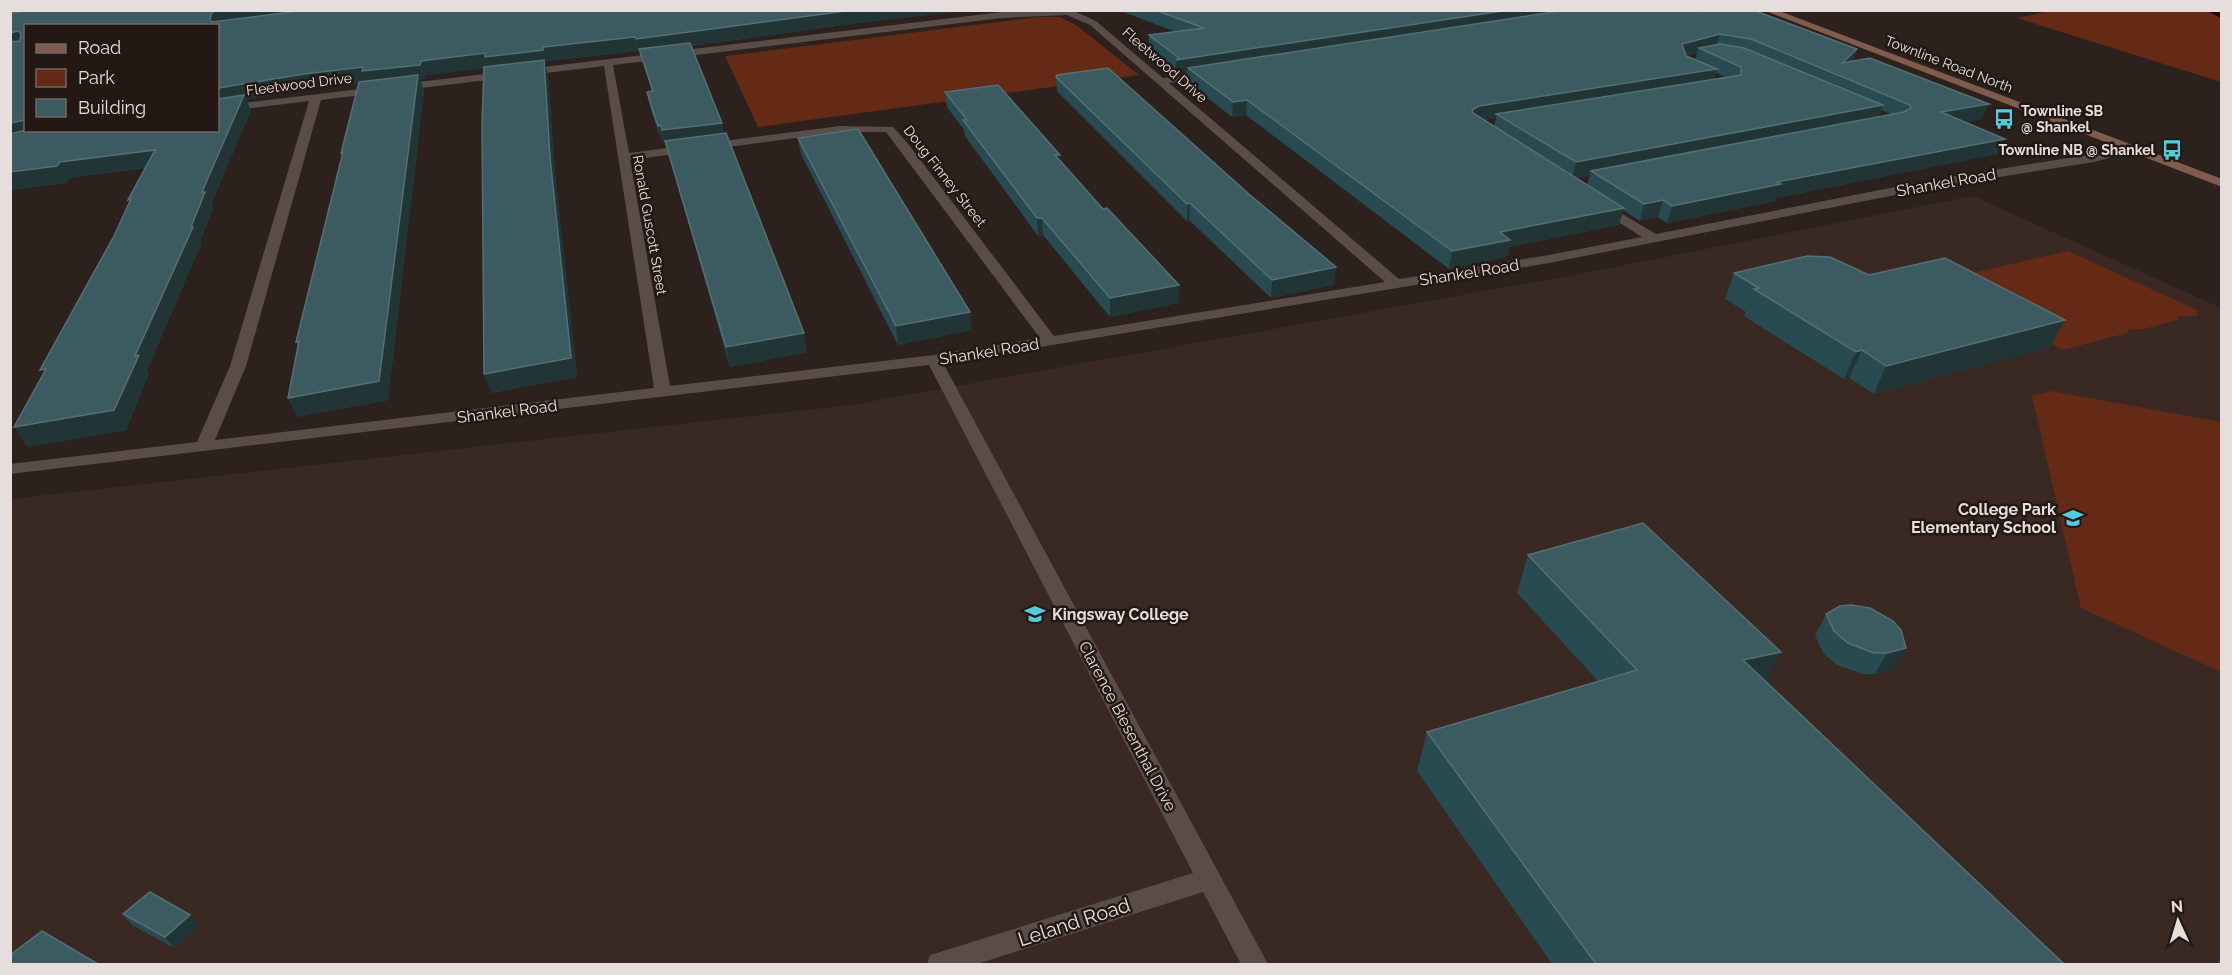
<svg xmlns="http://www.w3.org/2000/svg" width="2232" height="975" viewBox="0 0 2232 975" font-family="Raleway,sans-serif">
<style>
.built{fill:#3a2822}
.green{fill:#642a16}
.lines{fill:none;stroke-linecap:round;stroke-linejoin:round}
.stream{stroke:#270200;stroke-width:6}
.minor{fill:#5a4d48;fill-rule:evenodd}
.secondary{fill:#805c4f;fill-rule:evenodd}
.wall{fill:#274b51;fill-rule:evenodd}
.shaded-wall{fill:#213436}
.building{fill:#3c5b60;stroke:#566f74;stroke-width:1.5}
.labels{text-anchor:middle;stroke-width:5;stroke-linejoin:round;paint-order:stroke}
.far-street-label{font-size:14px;fill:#e6dedc;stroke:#231814}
.far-poi-label{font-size:14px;font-weight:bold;fill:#e6dedc;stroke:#231814;text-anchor:start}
.street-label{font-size:16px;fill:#e6dedc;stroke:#231814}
.poi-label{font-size:16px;font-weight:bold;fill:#e6dedc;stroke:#231814;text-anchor:end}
.near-street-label{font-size:20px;fill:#e6dedc;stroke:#231814}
</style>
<rect width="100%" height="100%" fill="#2c211d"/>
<path class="built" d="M 1973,196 L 2221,308 L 2221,964 L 11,964 L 10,499 L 851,405 L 1579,274 Z"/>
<g class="green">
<path d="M 2050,11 L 2221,11 L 2221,82 L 2017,18 Z"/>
<path d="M 1039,17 L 1060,17 L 1076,25 L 1139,75 L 758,127 L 725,56 Z"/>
<path d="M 2068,251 L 2197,310 L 2197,316 L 2178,316 L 2177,320 L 2144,329 L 2130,329 L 2127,333 L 2063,350 L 1934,282 Z"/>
<path d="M 2051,391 L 2221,422 L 2221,672 L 2081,608 L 2032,396 Z"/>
</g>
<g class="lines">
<path class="stream" d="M 2212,10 L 2222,15"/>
<path class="minor" d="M 1072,10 L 1096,21 L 1163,78 L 1213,72 L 1213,76 L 1169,83 L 1399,279 L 1549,255 L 1642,237 L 1598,209 L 1596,206 L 1598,203 L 1602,202 L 1656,234 L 1936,179 L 2094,154 L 2132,146 L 2138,149 L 2136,151 L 2094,162 L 1936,187 L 1549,263 L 943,363 L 1268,964 L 1241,964 L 1203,892 L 977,964 L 927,964 L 930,955 L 940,952 L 1193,873 L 929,365 L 10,474 L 10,464 L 197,442 L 230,366 L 309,101 L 218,112 L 218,106 L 1002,12 ZM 1067,15 L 1090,25 L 1385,282 L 1054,336 L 909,145 L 893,127 L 840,126 L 629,153 L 613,65 L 1002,18 ZM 604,66 L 654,388 L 215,440 L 246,366 L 321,100 ZM 840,132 L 886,132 L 1040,338 L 934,355 L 670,386 L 630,160 Z"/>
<path class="secondary" d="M 1763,10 L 1777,10 L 2222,179 L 2222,187 Z"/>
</g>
<g class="wall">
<path d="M 10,10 L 22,10 L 21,12 L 33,10 L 969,10 L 858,23 L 691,46 L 807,352 L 730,367 L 666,146 L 664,141 L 662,141 L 650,107 L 647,92 L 652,91 L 640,53 L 639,51 L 547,61 L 547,64 L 545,64 L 548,75 L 555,173 L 577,377 L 491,393 L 484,68 L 426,75 L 425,79 L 420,80 L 424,90 L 388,400 L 297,417 L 298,346 L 296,342 L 342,156 L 359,83 L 310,89 L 246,99 L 251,110 L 211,205 L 213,208 L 200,242 L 201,244 L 147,370 L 149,374 L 126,430 L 27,447 L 43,374 L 114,236 L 145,168 L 69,178 L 66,183 L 10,190 ZM 218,26 L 218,130 L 26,130 Z"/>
<path d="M 1118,10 L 1695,10 L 1857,49 L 1853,61 L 1982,119 L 1965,122 L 2005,139 L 1997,154 L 1776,198 L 1775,201 L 1667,223 L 1658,217 L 1640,221 L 1623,210 L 1619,225 L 1509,247 L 1507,257 L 1449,269 L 1246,115 L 1232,117 L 1187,82 L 1187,72 L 1176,74 L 1176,70 L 1149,49 L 1149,35 L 1176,32 ZM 1697,53 L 1695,60 L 1686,56 ZM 1716,73 L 1726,77 L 1714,79 ZM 1881,110 L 1891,114 L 1879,117 ZM 1496,118 L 1494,126 L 1484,120 ZM 1590,175 L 1587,185 L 1576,178 Z"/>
<path d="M 1056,77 L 1250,195 L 1336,267 L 1334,285 L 1271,298 L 1189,220 L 1187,221 L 1057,91 Z"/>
<path d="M 945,92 L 1060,161 L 1103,209 L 1179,285 L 1178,303 L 1110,317 L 1043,235 L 1038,236 L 965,136 L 964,130 L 947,107 Z"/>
<path d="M 798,138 L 970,312 L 971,330 L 898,345 L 801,154 Z"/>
<path d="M 1734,273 L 1869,275 L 2050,347 L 1874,394 L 1849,378 L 1844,379 L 1744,316 L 1746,312 L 1725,299 Z"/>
<path d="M 1528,555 L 1766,682 L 2064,964 L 1552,964 L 1417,771 L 1427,732 L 1598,681 L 1517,593 Z"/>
<path d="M 1870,608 L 1894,669 L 1875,674 L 1863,674 L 1837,665 L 1823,653 L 1815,635 L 1826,614 Z"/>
<path d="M 123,914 L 199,926 L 174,948 L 132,925 Z"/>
<path d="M 2222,958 L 2222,964 L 2216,964 Z"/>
</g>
<g class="shaded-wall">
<path d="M 10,10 L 22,10 L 11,26 L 10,25 Z"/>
<path d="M 221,10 L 345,10 L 218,26 L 210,20 L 212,12 Z"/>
<path d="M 853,10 L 969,10 L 858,23 L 640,53 L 636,39 Z"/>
<path d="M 1509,10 L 1594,10 L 1188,68 L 1187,72 L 1176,74 L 1176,60 Z"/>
<path d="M 18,31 L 26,45 L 10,48 L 10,33 Z"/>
<path d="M 1720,34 L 1716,48 L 1699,48 L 1697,53 L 1678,58 L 1682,44 Z"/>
<path d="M 635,37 L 639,51 L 547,61 L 547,64 L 545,64 L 548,75 L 555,173 L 577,377 L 491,393 L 484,374 L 488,68 L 426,75 L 425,79 L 420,80 L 424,90 L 388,400 L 297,417 L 288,398 L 366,82 L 310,89 L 246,99 L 251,110 L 211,205 L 213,208 L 200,242 L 201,244 L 147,370 L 149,374 L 126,430 L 27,447 L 14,427 L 135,356 L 191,227 L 202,192 L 218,105 L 218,88 L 304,74 Z"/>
<path d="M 1857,49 L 1852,64 L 1842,63 Z"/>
<path d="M 1717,69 L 1712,84 L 1496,114 L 1496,118 L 1477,121 L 1472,110 L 1479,106 Z"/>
<path d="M 1247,100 L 1246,115 L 1232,117 L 1233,102 Z"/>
<path d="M 1989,104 L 1982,119 L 1935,128 L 1941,112 Z"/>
<path d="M 1883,105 L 1877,120 L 1591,171 L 1590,175 L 1572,179 L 1576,162 Z"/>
<path d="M 26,120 L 26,130 L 10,140 L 10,123 Z"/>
<path d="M 722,123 L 725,138 L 666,146 L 662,130 Z"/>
<path d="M 661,125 L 664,141 L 662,141 L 658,126 Z"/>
<path d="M 2005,139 L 1997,154 L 1776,198 L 1775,201 L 1667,223 L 1672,206 L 1777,182 Z"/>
<path d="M 155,150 L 163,165 L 69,178 L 66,183 L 10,190 L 10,172 L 60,162 Z"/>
<path d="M 1663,200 L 1658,217 L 1640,221 L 1644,204 Z"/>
<path d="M 1190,203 L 1189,220 L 1187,221 L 1187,204 Z"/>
<path d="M 1624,208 L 1619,225 L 1509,247 L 1507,257 L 1449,269 L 1452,251 L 1500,232 Z"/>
<path d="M 1037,218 L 1042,218 L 1043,235 L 1038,236 Z"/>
<path d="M 1336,267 L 1334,285 L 1271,298 L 1272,280 Z"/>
<path d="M 1179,285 L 1178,303 L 1110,317 L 1110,298 Z"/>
<path d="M 970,312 L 971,330 L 898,345 L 896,326 Z"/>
<path d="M 2065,320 L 2050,347 L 1874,394 L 1886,366 Z"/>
<path d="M 804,333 L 807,352 L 730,367 L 726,347 Z"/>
<path d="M 1862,350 L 1849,378 L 1844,379 L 1856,352 Z"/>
<path d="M 1906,648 L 1894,669 L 1875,674 L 1887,653 Z"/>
<path d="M 1781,652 L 1762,690 L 1743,660 Z"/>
<path d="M 190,915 L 199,926 L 174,948 L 165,937 Z"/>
</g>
<g class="building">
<path d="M 33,10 L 221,10 L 212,12 L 210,20 L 212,22 L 306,10 L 853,10 L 636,39 L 635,37 L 543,47 L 543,50 L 485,57 L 485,53 L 421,61 L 420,65 L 362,71 L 363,67 L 304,74 L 218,88 L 218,26 L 26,26 L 26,120 L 10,123 L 10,42 L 20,41 L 21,33 L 18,31 L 10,33 L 10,13 Z"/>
<path d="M 1155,10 L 1509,10 L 1176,60 L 1179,58 L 1149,35 L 1204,28 Z"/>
<path d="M 1566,10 L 1695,10 L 1698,12 L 1707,10 L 1753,10 L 1857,49 L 1842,63 L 1870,58 L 1989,104 L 1941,112 L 2005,139 L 1777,182 L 1781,184 L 1672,206 L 1663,200 L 1644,204 L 1591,171 L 1904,112 L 1911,108 L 1910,105 L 1751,39 L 1720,34 L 1682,44 L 1686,56 L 1717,69 L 1479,106 L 1472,110 L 1473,113 L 1624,208 L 1500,232 L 1510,240 L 1452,251 L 1247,100 L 1233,102 L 1188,68 Z"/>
<path d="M 690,43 L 722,123 L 662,130 L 661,125 L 658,126 L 647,92 L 653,91 L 639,49 Z"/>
<path d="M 1720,44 L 1744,48 L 1883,105 L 1576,162 L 1496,114 L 1741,75 L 1741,67 L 1699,48 Z"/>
<path d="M 544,60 L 550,157 L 571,358 L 484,374 L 482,124 L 484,67 Z"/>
<path d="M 1108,68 L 1250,195 L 1336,267 L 1272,280 L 1190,203 L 1187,204 L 1056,77 L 1057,75 Z"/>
<path d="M 418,75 L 379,381 L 288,398 L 299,341 L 296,342 L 343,152 L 341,153 L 359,82 Z"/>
<path d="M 998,85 L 1060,155 L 1055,155 L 1103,209 L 1107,208 L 1179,285 L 1110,298 L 1042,218 L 1037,218 L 963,120 L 967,120 L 945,92 Z"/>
<path d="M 244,95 L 202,192 L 205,192 L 191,227 L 193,227 L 135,356 L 139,355 L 114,410 L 14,427 L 46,369 L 40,370 L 114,236 L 131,199 L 128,200 L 155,150 L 60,162 L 57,166 L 10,172 L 10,134 L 26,130 L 218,130 L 218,99 Z"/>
<path d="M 858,129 L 970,312 L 896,326 L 798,138 Z"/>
<path d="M 726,133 L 804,333 L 726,347 L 665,141 Z"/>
<path d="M 1807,256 L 1830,257 L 1869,275 L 1945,258 L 2065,320 L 1886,366 L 1862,350 L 1856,352 L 1754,289 L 1759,288 L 1734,273 Z"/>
<path d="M 1643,523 L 1781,652 L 1743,660 L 2064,964 L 1596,964 L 1427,732 L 1637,670 L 1528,555 Z"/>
<path d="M 1851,605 L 1870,608 L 1893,621 L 1901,630 L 1906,648 L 1887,653 L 1874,653 L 1848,643 L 1834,631 L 1826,614 L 1840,606 Z"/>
<path d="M 150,892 L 190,915 L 165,937 L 123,914 Z"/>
<path d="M 42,931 L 98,964 L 10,964 L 10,955 Z"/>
</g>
<defs>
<g id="bus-bare" transform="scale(1.62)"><path d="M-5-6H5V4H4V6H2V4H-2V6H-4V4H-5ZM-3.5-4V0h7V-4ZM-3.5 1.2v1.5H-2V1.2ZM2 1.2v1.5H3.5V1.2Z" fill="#54cade" stroke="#231814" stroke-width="2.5" paint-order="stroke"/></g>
<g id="school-bare" transform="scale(1.62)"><path d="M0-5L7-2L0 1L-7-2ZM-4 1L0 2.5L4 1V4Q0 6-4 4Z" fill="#54cade" stroke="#231814" stroke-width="2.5" paint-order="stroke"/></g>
</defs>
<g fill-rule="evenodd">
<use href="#bus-bare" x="2004" y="119"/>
<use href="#bus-bare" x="2172" y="150"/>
<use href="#school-bare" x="2073" y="518"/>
<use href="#school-bare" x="1035" y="614"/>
</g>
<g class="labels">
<g class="far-street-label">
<text transform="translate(1949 64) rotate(21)" y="5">Townline Road North</text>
<text transform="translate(1165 65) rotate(41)" y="5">Fleetwood Drive</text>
<text transform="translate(299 84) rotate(-7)" y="5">Fleetwood Drive</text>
<text transform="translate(945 176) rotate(52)" y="5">Doug Finney Street</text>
<text transform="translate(650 225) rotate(80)" y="5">Ronald Guscott Street</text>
</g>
<g class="far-poi-label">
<text x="2021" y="116">Townline SB<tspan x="2021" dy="16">@ Shankel</tspan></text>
<text x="2155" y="155" text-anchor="end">Townline NB @ Shankel</text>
</g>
<g class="street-label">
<text transform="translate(1946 182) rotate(-10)" y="6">Shankel Road</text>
<text transform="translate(1469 272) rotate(-9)" y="6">Shankel Road</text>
<text transform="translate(989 351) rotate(-9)" y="6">Shankel Road</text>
<text transform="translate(507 411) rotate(-7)" y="6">Shankel Road</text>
<text transform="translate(1128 726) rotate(62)" y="6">Clarence Biesenthal Drive</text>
</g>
<g class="poi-label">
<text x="2056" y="515">College Park<tspan x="2056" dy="18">Elementary School</tspan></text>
<text x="1052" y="620" text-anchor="start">Kingsway College</text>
</g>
<g class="near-street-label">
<text transform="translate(1074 922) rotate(-18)" y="7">Leland Road</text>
</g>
</g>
<rect width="2232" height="975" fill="none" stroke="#e6dedc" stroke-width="24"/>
<rect x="24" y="24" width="195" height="108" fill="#231814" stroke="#716764" stroke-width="1.5"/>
<rect x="36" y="44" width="30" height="9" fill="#805c4f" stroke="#716764" stroke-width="1.5"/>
<text x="78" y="54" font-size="18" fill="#e6dedc">Road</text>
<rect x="36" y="69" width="30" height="18" fill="#642a16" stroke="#716764" stroke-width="1.5"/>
<text x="78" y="84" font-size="18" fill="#e6dedc">Park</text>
<rect x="36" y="99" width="30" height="18" fill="#3c5b60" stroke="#716764" stroke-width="1.5"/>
<text x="78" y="114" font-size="18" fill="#e6dedc">Building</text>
<g transform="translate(2178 921) rotate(356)" stroke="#231814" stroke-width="4.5" paint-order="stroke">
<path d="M0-4.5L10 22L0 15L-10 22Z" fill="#e6dedc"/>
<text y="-9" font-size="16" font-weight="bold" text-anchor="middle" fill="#e6dedc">N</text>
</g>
</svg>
